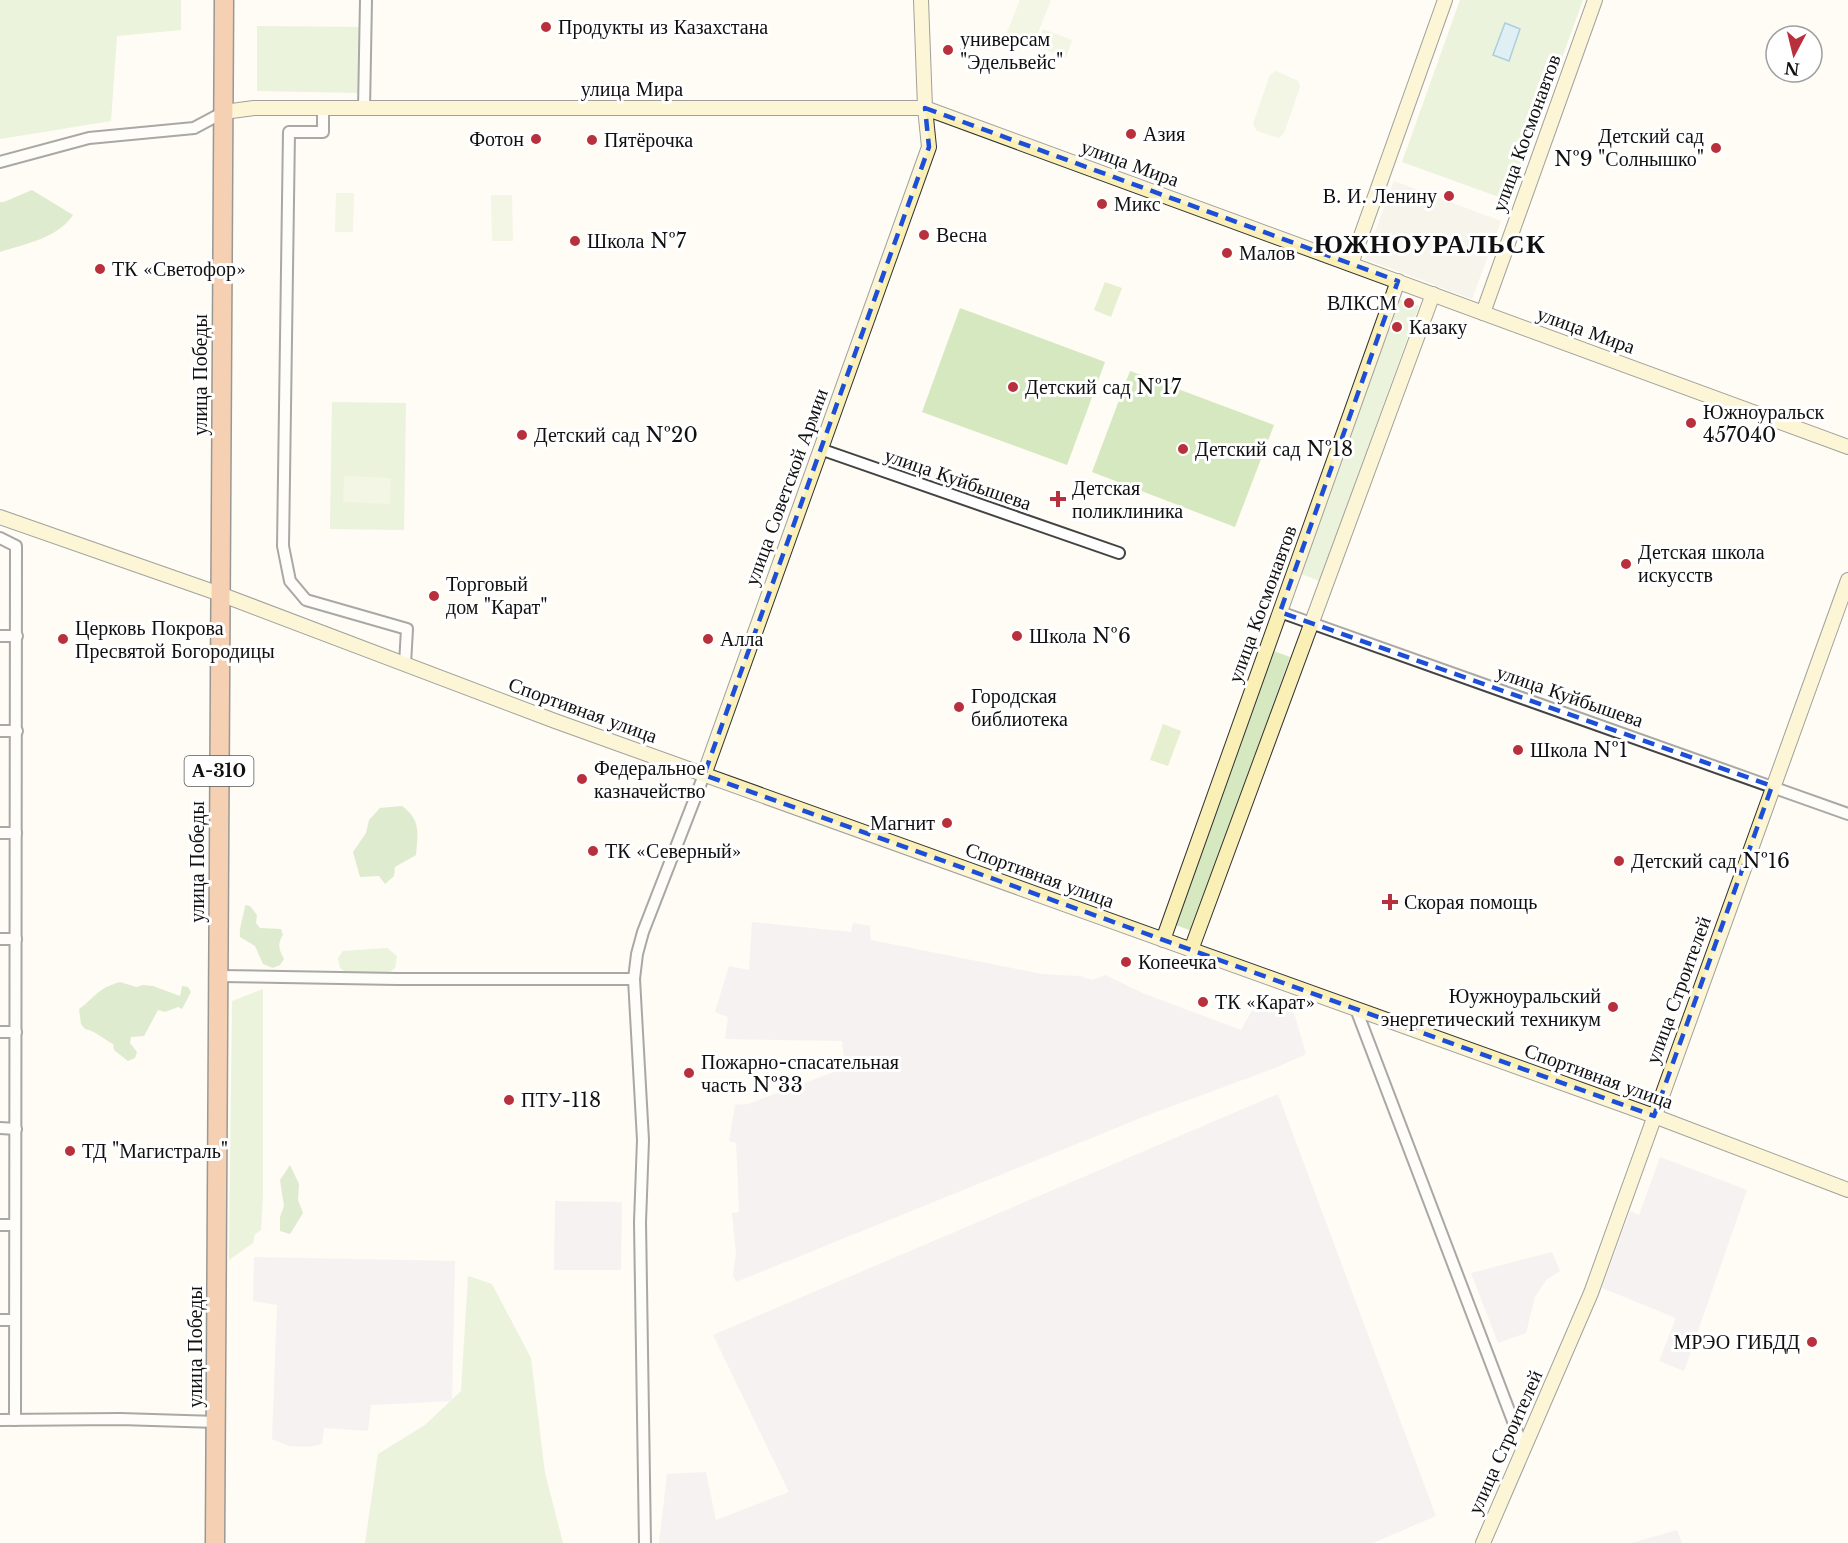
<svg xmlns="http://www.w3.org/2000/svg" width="1848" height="1543" viewBox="0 0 1848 1543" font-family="'Libre Baskerville',serif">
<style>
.industrial{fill:#ede6ee}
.green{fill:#d6e8bf}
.forest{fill:#bbd89f}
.pitch{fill:#e6efd0}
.plaza{fill:#f0ebe2}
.water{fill:#bce1f3;stroke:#4799c6;stroke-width:1.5}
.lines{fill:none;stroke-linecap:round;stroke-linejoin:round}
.street-casing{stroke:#434343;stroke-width:14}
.secondary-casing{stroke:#323232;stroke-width:16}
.highway-casing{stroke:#212121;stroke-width:21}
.street{stroke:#fff;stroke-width:10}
.secondary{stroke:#faefb4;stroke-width:14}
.highway{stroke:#eb9c65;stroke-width:18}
.marked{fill:none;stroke:#1d4ed8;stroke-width:4.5;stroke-dasharray:12 8;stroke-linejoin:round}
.poi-dot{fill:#b9303d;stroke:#fff;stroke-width:2}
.labels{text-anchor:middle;stroke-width:6;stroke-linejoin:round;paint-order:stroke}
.shield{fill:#fff;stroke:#585858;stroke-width:1.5}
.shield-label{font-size:18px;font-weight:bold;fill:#101010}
.poi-label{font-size:20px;fill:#101010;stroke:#fff;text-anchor:start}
.street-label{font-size:20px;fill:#101010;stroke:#fff}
.district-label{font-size:26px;font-weight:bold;letter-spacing:1.5px;fill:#101010;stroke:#fff}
</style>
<rect width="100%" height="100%" fill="#fefcf4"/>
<g class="industrial">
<path d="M 752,922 L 851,932 L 853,923 L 870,926 L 871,940 L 1042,974 L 1079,976 L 1092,980 L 1105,975 L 1145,994 L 1241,1030 L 1257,1002 L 1294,1013 L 1306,1054 L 1275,1068 L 1143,1117 L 736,1282 L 733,1275 L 736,1254 L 732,1213 L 739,1212 L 736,1143 L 729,1141 L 735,1105 L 748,1104 L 845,1068 L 842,1041 L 725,1039 L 728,1017 L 715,1012 L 729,966 L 749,970 Z"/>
<path d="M 1278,1094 L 1436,1516 L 1373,1543 L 659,1543 L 667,1474 L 706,1472 L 716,1520 L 789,1492 L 713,1335 Z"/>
<path d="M 1660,1157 L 1747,1190 L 1684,1371 L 1659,1361 L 1676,1318 L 1602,1288 L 1630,1211 L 1639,1215 Z"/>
<path d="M 555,1201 L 622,1202 L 621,1270 L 554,1270 Z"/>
<path d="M 1552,1252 L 1560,1271 L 1546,1280 L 1535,1297 L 1526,1333 L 1498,1343 L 1471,1273 Z"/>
<path d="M 254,1257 L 455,1261 L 452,1401 L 371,1405 L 368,1431 L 324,1428 L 322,1444 L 308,1447 L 289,1446 L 272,1439 L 277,1305 L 253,1301 Z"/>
<path d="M 1677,1530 L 1682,1543 L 1632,1543 Z"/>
</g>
<g class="green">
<path d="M 0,0 L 181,0 L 181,30 L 117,36 L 111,121 L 0,139 Z"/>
<path d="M 1460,0 L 1583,0 L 1510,201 L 1402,162 Z"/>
<path d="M 257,26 L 363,27 L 360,93 L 257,91 Z"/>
<path d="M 1400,299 L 1419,306 L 1320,581 L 1301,574 Z"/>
<path d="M 960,308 L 1105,362 L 1067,465 L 922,412 Z"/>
<path d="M 1130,371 L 1274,425 L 1235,527 L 1092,472 Z"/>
<path d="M 332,402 L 406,403 L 404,530 L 330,529 Z"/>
<path d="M 1271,650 L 1290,657 L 1192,931 L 1173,924 Z"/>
<path d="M 387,948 L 397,956 L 395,968 L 390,972 L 346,973 L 340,968 L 338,958 L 343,951 Z"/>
<path d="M 263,989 L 263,1195 L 261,1230 L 255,1234 L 253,1243 L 229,1260 L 232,1001 Z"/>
<path d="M 468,1276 L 492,1284 L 531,1358 L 545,1473 L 563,1543 L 365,1543 L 378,1454 L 425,1425 L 461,1391 Z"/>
</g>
<g class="forest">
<path d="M 32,190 L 73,215 C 58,238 25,244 0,252 L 0,202 L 4,202 Z"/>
<path d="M 402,806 C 421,820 418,833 416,855 L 395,867 L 394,876 L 385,884 L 379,876 L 360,877 L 353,852 L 366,833 L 369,820 L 380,808 Z"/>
<path d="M 245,905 L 250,906 L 257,915 L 256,923 L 260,928 L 281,929 L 283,935 C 277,944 279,950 284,959 L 280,965 L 273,968 L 263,964 L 255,946 L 240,937 C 239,926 244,916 245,905 Z"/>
<path d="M 120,982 L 136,987 L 143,985 L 153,986 L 180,996 L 182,986 L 188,987 L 191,992 L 182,1009 L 178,1007 L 165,1012 L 158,1010 L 144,1036 L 131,1037 L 130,1043 L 137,1052 L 135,1058 L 128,1061 L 114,1050 L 113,1044 C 103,1039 96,1031 85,1029 L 81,1024 L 79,1009 C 97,996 96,989 120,982 Z"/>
<path d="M 290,1165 L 299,1184 L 298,1200 L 303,1213 L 290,1234 L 280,1231 L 280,1217 L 284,1206 L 280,1180 Z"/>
</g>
<g class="pitch">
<path d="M 1020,0 L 1051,0 L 1034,43 L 1029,47 L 1009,40 L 1007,32 Z"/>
<path d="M 1043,29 L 1072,40 L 1066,58 L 1037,46 Z"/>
<path d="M 1276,71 L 1298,81 L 1300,87 L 1284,133 L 1279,138 L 1257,131 L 1253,124 L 1270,75 Z"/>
<path d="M 336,193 L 354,193 L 353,232 L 335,232 Z"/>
<path d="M 491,195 L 512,195 L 513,241 L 492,241 Z"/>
<path d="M 1105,282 L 1122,288 L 1111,317 L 1094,310 Z"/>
<path d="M 344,476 L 391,478 L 390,504 L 343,502 Z"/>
<path d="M 1163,724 L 1181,731 L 1168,766 L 1150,760 Z"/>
</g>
<path class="plaza" d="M 1394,181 L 1501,221 L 1472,299 L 1365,259 Z"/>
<path class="water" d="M 1505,23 L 1520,29 L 1509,61 L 1493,55 Z"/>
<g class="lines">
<g class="street-casing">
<g id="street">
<path d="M 323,109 L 323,132 L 289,132 L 283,546 L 290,581 L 306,600 L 407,629 L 405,664"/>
<path d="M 364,109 L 366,0"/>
<path d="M 0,162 L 89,138 L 194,128 L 224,112"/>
<path d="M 820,449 L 1119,553"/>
<path d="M 0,538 L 16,546 L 15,1420"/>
<path d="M 1280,612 L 1848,814"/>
<path d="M 0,636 L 17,636"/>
<path d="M 0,731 L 17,731"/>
<path d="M 0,833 L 16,833"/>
<path d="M 0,939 L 16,939"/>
<path d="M 220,976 L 397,979 L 634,979"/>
<path d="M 1356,1009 L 1524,1450"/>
<path d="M 0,1032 L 16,1032"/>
<path d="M 0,1128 L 16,1129"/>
<path d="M 0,1225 L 15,1225"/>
<path d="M 0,1320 L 15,1320"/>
<path d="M 0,1420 L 120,1419 L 217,1422"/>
<path d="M 645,1543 L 640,1222 L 643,1140 L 634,979 L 637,954 L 643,932 L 704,775"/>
</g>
</g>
<g class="secondary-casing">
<g id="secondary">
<path d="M 224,112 L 254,108 L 925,108 L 1848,447"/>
<path d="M 1351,264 L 1445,0"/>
<path d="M 1483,313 L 1595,0"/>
<path d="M 0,517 L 220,594 L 555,721 L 1654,1116 L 1848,1190"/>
<path d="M 704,775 L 929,147 L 925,108 L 921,0"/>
<path d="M 1163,940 L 1398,281"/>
<path d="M 1191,950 L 1433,294"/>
<path d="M 1483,1543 L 1591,1293 L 1848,580"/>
</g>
</g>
<g class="highway-casing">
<path id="highway" d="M 215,1543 L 224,0"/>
</g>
<use href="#street" class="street"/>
<use href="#secondary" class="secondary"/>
<use href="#highway" class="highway"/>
</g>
<path d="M0 0H1848V1543H0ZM 925,108 L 1398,281 L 1280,612 L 1772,786 L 1654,1116 L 704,775 L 929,147 Z" fill="#fefcf4" fill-opacity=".55" fill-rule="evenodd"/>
<path class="marked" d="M 925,108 L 1398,281 L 1280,612 L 1772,786 L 1654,1116 L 704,775 L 929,147 Z"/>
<g class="poi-dot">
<circle cx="546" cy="27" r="6"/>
<circle cx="948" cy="50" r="6"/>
<circle cx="1131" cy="134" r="6"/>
<circle cx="536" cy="139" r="6"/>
<circle cx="592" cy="140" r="6"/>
<circle cx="1716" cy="148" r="6"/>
<circle cx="1449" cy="196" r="6"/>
<circle cx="1102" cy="204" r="6"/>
<circle cx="924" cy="235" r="6"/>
<circle cx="575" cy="241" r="6"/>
<circle cx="1227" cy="253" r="6"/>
<circle cx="100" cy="269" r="6"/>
<circle cx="1409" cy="303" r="6"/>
<circle cx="1397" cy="327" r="6"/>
<circle cx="1013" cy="387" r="6"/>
<circle cx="1691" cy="423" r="6"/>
<circle cx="522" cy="435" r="6"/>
<circle cx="1183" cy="449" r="6"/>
<path d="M1055 490h6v6h6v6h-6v6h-6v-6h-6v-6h6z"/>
<circle cx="1626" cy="564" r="6"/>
<circle cx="434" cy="596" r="6"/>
<circle cx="1017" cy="636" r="6"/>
<circle cx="63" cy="639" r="6"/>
<circle cx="708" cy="639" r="6"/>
<circle cx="959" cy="707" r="6"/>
<circle cx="1518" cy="750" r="6"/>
<circle cx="582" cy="779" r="6"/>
<circle cx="947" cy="823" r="6"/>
<circle cx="593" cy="851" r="6"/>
<circle cx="1619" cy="861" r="6"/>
<path d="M1387 893h6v6h6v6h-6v6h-6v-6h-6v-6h6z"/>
<circle cx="1126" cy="962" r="6"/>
<circle cx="1203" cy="1002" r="6"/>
<circle cx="1613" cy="1007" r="6"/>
<circle cx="689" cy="1073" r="6"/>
<circle cx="509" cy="1100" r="6"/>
<circle cx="70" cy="1151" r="6"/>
<circle cx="1812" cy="1342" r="6"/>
</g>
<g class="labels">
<rect class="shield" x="184.5" y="756" width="69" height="30" rx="4.5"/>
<g class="shield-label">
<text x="219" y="777">А-310</text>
</g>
<g class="poi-label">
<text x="558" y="34">Продукты из Казахстана</text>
<text x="960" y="46">универсам<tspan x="960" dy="23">"Эдельвейс"</tspan></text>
<text x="1143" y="141">Азия</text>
<text x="1704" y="143" text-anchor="end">Детский сад<tspan x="1704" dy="23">№9 "Солнышко"</tspan></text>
<text x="524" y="146" text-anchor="end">Фотон</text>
<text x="604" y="147">Пятёрочка</text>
<text x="1437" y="203" text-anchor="end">В. И. Ленину</text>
<text x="1114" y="211">Микс</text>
<text x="936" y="242">Весна</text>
<text x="587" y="248">Школа №7</text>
<text x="1239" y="260">Малов</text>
<text x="112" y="276">ТК «Светофор»</text>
<text x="1397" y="310" text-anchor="end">ВЛКСМ</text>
<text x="1409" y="334">Казаку</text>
<text x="1025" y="394">Детский сад №17</text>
<text x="1703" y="419">Южноуральск<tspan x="1703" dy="23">457040</tspan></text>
<text x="534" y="442">Детский сад №20</text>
<text x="1195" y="456">Детский сад №18</text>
<text x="1072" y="495">Детская<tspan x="1072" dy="23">поликлиника</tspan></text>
<text x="1638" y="559">Детская школа<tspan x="1638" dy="23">искусств</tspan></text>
<text x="446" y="591">Торговый<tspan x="446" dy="23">дом "Карат"</tspan></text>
<text x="75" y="635">Церковь Покрова<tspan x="75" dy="23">Пресвятой Богородицы</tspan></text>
<text x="1029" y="643">Школа №6</text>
<text x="720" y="646">Алла</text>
<text x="971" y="703">Городская<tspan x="971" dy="23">библиотека</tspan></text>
<text x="1530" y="757">Школа №1</text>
<text x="594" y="775">Федеральное<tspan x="594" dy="23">казначейство</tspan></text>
<text x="935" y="830" text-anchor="end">Магнит</text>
<text x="605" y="858">ТК «Северный»</text>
<text x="1631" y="868">Детский сад №16</text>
<text x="1404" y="909">Скорая помощь</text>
<text x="1138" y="969">Копеечка</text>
<text x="1601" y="1003" text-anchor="end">Юужноуральский<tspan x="1601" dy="23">энергетический техникум</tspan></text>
<text x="1215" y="1009">ТК «Карат»</text>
<text x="701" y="1069">Пожарно-спасательная<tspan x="701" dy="23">часть №33</tspan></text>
<text x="521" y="1107">ПТУ-118</text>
<text x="82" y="1158">ТД "Магистраль"</text>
<text x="1800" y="1349" text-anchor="end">МРЭО ГИБДД</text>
</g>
<g class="street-label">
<text x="632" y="96">улица Мира</text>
<text transform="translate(1526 133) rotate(-70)" y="7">улица Космонавтов</text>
<text transform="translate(1130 163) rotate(20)" y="7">улица Мира</text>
<text transform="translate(1586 330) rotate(20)" y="7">улица Мира</text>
<text transform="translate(200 375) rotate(-90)" y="7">улица Победы</text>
<text transform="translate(958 479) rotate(19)" y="7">улица Куйбышева</text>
<text transform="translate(786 487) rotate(-70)" y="7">улица Советской Армии</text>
<text transform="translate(1262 604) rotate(-70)" y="7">улица Космонавтов</text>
<text transform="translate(1570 696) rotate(19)" y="7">улица Куйбышева</text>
<text transform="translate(583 710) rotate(20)" y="7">Спортивная улица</text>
<text transform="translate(197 862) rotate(-90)" y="7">улица Победы</text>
<text transform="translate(1040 875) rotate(20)" y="7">Спортивная улица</text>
<text transform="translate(1678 990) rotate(-70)" y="7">улица Строителей</text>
<text transform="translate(1599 1076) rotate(20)" y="7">Спортивная улица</text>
<text transform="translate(195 1347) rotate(-90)" y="7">улица Победы</text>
<text transform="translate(1505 1442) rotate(-66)" y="7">улица Строителей</text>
</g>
<g class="district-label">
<text x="1430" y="253">ЮЖНОУРАЛЬСК</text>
</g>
</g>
<g transform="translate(1794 54) rotate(187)"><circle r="28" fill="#ffffff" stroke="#9f9f9f" stroke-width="1.5"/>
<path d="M0-4.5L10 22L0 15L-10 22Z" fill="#b9303d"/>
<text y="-9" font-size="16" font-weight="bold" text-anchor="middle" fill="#101010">N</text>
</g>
</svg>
